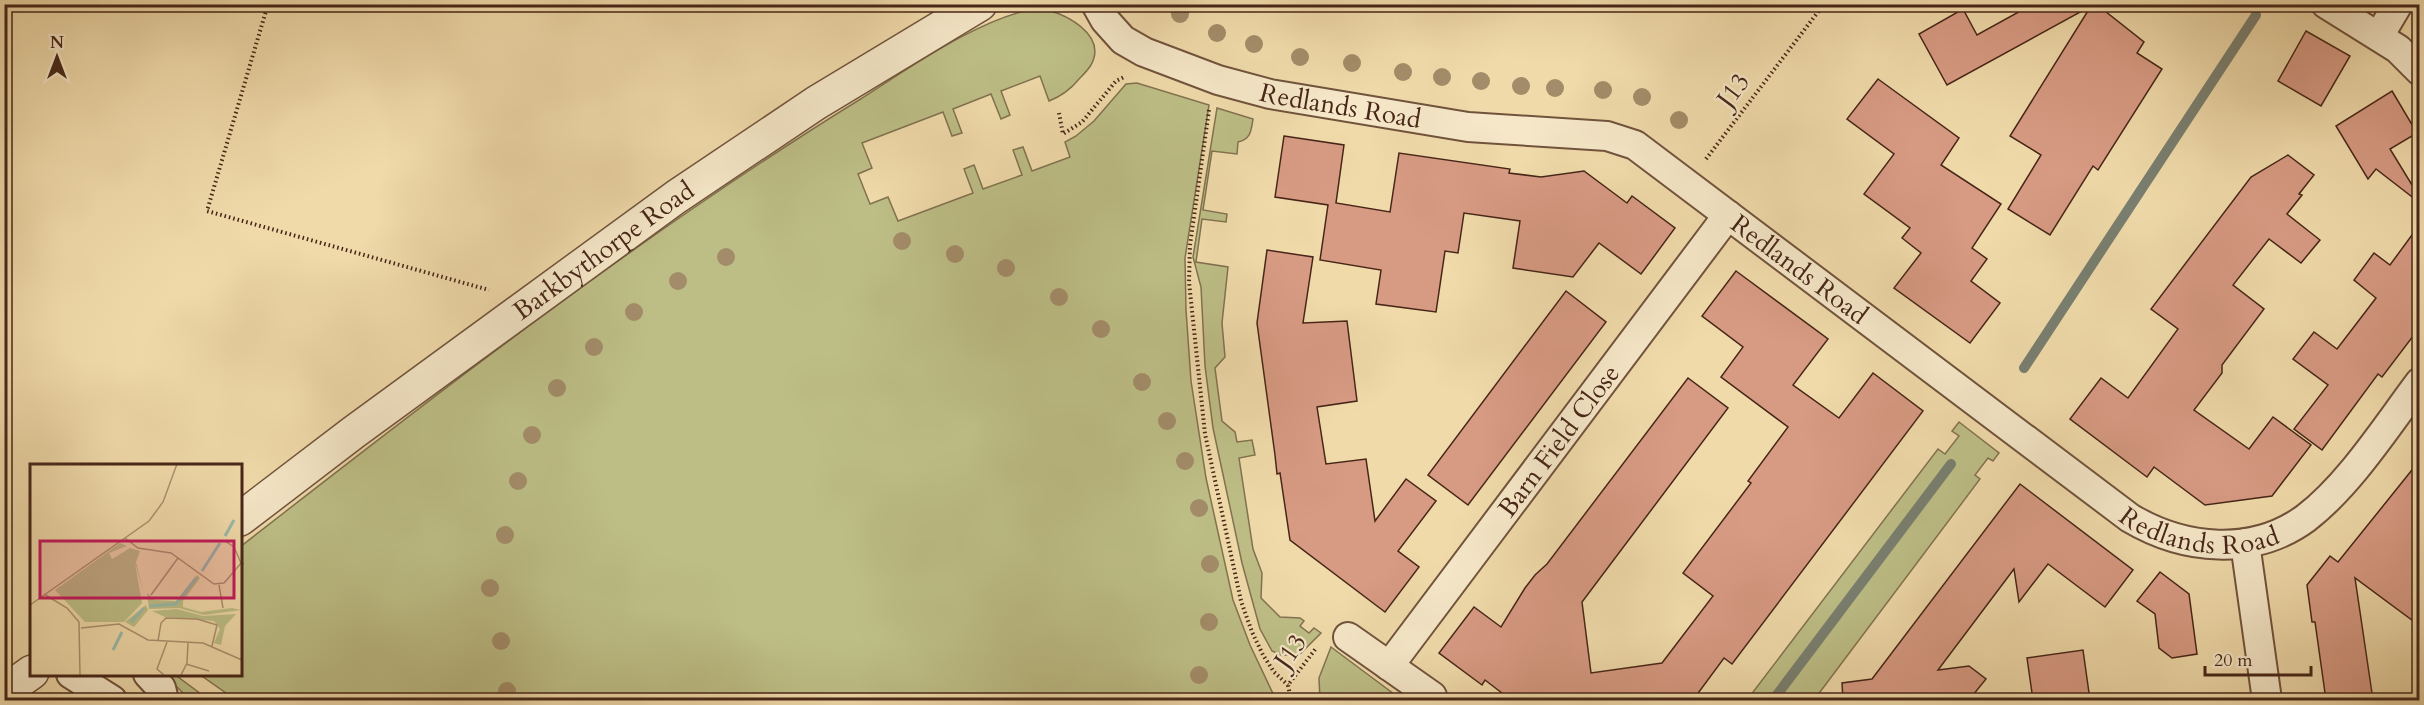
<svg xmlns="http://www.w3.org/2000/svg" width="2424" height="705" viewBox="0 0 2424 705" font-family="Cardo,serif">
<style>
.green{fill:#bdbe86;stroke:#82724f;stroke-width:1.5}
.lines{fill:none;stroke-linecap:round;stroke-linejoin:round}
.stream{stroke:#797f70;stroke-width:10}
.building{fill:#d79a83;stroke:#472618;stroke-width:1.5}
.minor-casing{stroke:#71533c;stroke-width:32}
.tertiary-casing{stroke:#71533c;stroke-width:36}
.path{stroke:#472618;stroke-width:4;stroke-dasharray:1.5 3;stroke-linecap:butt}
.minor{stroke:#f5e7c8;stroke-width:28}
.tertiary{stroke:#f5e7c8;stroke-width:33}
.tree{fill:#a38c69}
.labels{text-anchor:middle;stroke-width:4.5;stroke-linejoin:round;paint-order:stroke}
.street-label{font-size:26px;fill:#472618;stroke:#f5e7c8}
.inset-river{fill:none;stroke:#9abaab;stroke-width:3}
.inset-road{fill:none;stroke:#ac9270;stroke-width:1.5}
.view{fill:#c2185b;fill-opacity:0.15;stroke:#c2185b;stroke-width:3}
.inset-edge{fill:none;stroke:#472618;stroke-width:3}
</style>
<rect width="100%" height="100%" fill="#f0daaa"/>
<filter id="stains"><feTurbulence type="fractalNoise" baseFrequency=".00333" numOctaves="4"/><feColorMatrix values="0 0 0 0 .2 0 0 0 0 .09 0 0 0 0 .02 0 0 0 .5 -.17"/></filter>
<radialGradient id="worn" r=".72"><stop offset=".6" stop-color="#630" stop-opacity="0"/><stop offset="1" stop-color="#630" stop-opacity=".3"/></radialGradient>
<g class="green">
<path d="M 1040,8 C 1063,12 1108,34 1091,65 C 1088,70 1083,75 1079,79 C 1071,89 1062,96 1049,101 L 1040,76 L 1001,91 L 1010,115 L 1001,119 L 991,94 L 953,109 L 962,133 L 952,136 L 943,112 L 862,143 L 872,168 L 858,174 L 870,204 L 888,197 L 898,221 L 973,193 L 964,169 L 974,165 L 983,189 L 1022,175 L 1013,150 L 1023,147 L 1032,171 L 1070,157 L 1065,142 L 1076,136 L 1094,121 L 1126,84 L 1137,83 L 1209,105 L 1185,258 L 1186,310 L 1191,381 L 1206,478 L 1233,600 L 1250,645 L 1276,700 L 236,700 L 199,674 L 240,674 L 240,566 L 243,564 L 240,560 L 240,547 C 441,390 642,234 859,100 C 908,69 983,15 1040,8 Z"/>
<path d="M 1217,108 L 1253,119 C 1251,131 1251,139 1238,142 L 1237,154 L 1212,151 L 1203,210 L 1227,214 L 1226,222 L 1202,219 L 1196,262 L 1228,267 L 1222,323 L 1225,357 L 1215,368 L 1222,421 L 1235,432 L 1237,442 L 1252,440 L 1255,455 L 1239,458 L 1253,549 L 1262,573 L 1261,598 L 1280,617 L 1300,618 L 1304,621 L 1300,626 L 1309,633 L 1314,628 L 1321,633 L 1299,655 L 1281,655 L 1272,651 L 1260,629 L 1242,563 L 1213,428 L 1205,366 L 1201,287 L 1193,257 Z"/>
<path d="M 1959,422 L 1999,453 L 1993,461 L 1988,458 L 1975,475 L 1980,479 L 1814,700 L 1747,700 L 1938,449 L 1945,454 L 1959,436 L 1952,431 Z"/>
<path d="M 1331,647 L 1402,700 L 1320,700 L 1319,678 Z"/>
<path d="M 164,674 L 174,674 L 209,700 L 190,700 Z"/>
</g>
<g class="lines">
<g class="stream">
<path d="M 2024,368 L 2256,15"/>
<path d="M 1773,700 L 1951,464"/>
</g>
</g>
<g class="building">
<path d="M 2033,4 L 2096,4 L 2144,42 L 2137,53 L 2162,69 L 2098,170 L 2093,166 L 2050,235 L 2008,209 L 2041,155 L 2010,136 L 2091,6 L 1947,85 L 1919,34 L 1963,9 L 1977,35 Z"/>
<path d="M 2306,31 L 2350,56 L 2321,106 L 2278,81 Z"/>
<path d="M 1878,79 L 1959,138 L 1941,165 L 2001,204 L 1972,248 L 1987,259 L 1971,281 L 2000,303 L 1970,343 L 1894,288 L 1921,253 L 1902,238 L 1910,228 L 1864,194 L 1894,154 L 1847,119 Z"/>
<path d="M 2392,91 L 2417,133 L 2390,149 L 2420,198 L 2420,203 L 2376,169 L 2368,179 L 2336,126 Z"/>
<path d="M 1284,136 L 1344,145 L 1336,203 L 1390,212 L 1399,153 L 1510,169 L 1509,173 L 1541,177 L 1584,171 L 1627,203 L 1632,196 L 1675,228 L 1641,274 L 1599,243 L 1573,277 L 1513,268 L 1520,221 L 1464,213 L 1458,253 L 1445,251 L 1436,312 L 1376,304 L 1381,270 L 1320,260 L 1328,205 L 1275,197 Z"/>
<path d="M 2288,155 L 2314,175 L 2299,194 L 2302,195 L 2287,214 L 2320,240 L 2301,263 L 2269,239 L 2233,285 L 2264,309 L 2222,365 L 2222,373 L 2194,410 L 2249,449 L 2273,417 L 2311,445 L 2272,496 L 2205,505 L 2154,467 L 2147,477 L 2070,419 L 2101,378 L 2128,398 L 2178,329 L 2151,309 L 2251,177 Z"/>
<path d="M 2420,224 L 2420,327 L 2382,377 L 2378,374 L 2322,450 L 2294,429 L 2328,385 L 2293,359 L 2314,332 L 2337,349 L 2376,298 L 2354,280 L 2374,253 L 2390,265 Z"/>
<path d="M 1267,250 L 1313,257 L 1303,323 L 1347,321 L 1357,401 L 1317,407 L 1326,464 L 1366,459 L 1375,521 L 1406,479 L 1436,501 L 1398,551 L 1419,567 L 1385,612 L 1290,540 L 1280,473 L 1277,474 L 1275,455 L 1257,323 Z"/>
<path d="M 1736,271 L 1828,339 L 1793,385 L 1839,418 L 1873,373 L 1923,411 L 1732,664 L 1724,658 L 1693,700 L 1511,700 L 1485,680 L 1482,685 L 1439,653 L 1474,607 L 1501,627 L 1525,588 L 1535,575 L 1547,564 L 1688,378 L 1728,408 L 1582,602 L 1591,673 L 1662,663 L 1713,596 L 1683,573 L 1751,483 L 1748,481 L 1788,427 L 1721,377 L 1743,347 L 1702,316 Z"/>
<path d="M 1566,291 L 1606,322 L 1468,505 L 1428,475 Z"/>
<path d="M 2420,460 L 2420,626 L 2355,578 L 2373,700 L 2326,700 L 2315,622 L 2312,622 L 2307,585 L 2330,556 L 2338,562 Z"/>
<path d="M 2020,484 L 2133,570 L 2105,607 L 2048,564 L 2019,602 L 2014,569 L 1938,670 L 1969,666 L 1986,679 L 1969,700 L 1843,700 L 1842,683 L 1872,679 Z"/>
<path d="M 2160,572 L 2189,594 L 2197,654 L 2172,658 L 2159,648 L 2155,614 L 2137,601 Z"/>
<path d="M 2083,650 L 2090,700 L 2033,700 L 2027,658 Z"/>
</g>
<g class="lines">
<g class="minor-casing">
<g id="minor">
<path id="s1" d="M 1096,4 L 1105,20 L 1123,40 L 1144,52 L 1218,80 L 1270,94 L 1468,127 L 1607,136 L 1635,145 L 2130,518 C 2184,550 2253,557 2306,518 C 2350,484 2386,427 2420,382"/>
<path d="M 2326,4 L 2398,49 L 2420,71"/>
<path d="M 2379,36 L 2398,4"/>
<path d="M 2245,543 L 2267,700"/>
<path d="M 1348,637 L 1432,696"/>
<path id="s2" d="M 1389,666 L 1728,215"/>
<path d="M 71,674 L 112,700"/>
<path d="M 148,674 L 161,688 L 164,700"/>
</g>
</g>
<g class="tertiary-casing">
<g id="tertiary">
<path id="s3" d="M 240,519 L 354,432 L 676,197 L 816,103 L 980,4"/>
<path d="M 4,692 L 32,672"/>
</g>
</g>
<g class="path">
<path d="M 268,4 L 207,211 L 489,290"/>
<path d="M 1209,110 L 1190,245 L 1189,282 L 1205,434 L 1241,601 L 1252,632 L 1263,655 L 1274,672 L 1288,685"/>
<path d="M 1059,113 L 1063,134 L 1082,122 L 1116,81 L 1124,77"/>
<path d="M 1706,159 L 1824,4"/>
<path d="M 1291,700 L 1288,685 L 1317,647"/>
</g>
<use href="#minor" class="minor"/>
<use href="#tertiary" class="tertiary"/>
</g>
<g class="tree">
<circle cx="1180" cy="14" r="9"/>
<circle cx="1217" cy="33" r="9"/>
<circle cx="1254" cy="44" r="9"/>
<circle cx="1300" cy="57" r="9"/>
<circle cx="1352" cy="63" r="9"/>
<circle cx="1403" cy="72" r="9"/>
<circle cx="1442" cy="77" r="9"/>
<circle cx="1481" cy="81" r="9"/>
<circle cx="1521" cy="86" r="9"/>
<circle cx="1555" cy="88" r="9"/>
<circle cx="1603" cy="90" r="9"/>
<circle cx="1642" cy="97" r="9"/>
<circle cx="1679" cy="120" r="9"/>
<circle cx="902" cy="241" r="9"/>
<circle cx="955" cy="254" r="9"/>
<circle cx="726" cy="257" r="9"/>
<circle cx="1006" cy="268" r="9"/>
<circle cx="678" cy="281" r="9"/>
<circle cx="1059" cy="297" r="9"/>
<circle cx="634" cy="312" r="9"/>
<circle cx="1101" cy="329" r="9"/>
<circle cx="594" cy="347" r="9"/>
<circle cx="1142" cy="382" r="9"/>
<circle cx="557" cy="388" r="9"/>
<circle cx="1167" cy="421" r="9"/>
<circle cx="532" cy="435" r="9"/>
<circle cx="1185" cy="461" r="9"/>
<circle cx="518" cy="481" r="9"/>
<circle cx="1199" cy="508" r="9"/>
<circle cx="505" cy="535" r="9"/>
<circle cx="1210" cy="564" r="9"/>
<circle cx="490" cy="588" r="9"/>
<circle cx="1209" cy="622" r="9"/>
<circle cx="501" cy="641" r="9"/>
<circle cx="1199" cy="675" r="9"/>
<circle cx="507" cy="691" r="9"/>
</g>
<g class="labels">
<g class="street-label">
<text transform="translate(1733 90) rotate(-53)" y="9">J13</text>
<text dy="9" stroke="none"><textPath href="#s1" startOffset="274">Redlands Road</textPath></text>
<text dy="9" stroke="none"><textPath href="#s3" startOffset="452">Barkbythorpe Road</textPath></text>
<text dy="9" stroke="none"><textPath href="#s1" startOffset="778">Redlands Road</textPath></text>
<text dy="9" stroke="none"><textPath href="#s2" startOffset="282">Barn Field Close</textPath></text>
<text dy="9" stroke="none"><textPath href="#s1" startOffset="1264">Redlands Road</textPath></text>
<text transform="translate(1290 651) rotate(-55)" y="9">J13</text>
</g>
</g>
<g transform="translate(30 464)">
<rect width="212" height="212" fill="#f0daaa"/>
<path d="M 90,79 L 97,82 L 79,89 L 82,95 L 100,84 L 110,87 L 106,98 L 114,130 L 105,99 L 112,139 L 94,158 L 55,158 L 25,126 ZM 167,111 L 170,114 L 153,137 L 153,143 L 171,148 L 202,144 L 211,146 L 174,151 L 149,144 L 119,145 L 117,129 L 125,136 L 146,137 ZM 116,141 L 118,146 L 104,163 L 95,158 ZM 147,145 L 173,152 L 206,150 L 195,162 L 191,181 L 184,179 L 190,165 L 184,157 L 135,153 L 122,147 Z" fill="#bdbe86"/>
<path class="inset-river" d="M 195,72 L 204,56M 172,107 L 190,79M 119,142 L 146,140 L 166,114M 101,158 L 114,144M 83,186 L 92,168"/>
<path class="inset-road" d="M 95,74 L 108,84 L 141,89 L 184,120 L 194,119 L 212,98M 195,77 L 204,83 L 211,99M 189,121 L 193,144M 14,130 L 37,144 L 49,158 L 50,211M 121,131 L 148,94M 0,141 L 119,57 L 133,38 L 147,0M 51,164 L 89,160 L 118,176 L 173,179 L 212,196M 128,177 L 131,159 L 136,154 L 167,155 L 187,161 L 182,182M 156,200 L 179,207M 134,211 L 127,205 L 137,178M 151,211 L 157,199 L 158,179"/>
<path class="view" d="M 10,77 L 204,77 L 204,134 L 10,134 Z"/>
<rect width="212" height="212" class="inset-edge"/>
</g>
<rect width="2424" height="705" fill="none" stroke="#f0daaa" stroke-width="24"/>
<rect x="6" y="6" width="2412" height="693" fill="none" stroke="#472618" stroke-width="3"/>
<rect x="12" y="12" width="2400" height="681" fill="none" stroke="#472618" stroke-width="1.5"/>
<g transform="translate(57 57)" stroke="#f5e7c8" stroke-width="4.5" paint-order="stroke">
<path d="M0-4.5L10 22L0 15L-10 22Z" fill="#472618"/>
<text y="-9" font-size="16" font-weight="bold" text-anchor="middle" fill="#472618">N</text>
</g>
<path d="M2205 666v9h106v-9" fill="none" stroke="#472618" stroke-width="3"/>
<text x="2214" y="666" font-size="18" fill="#472618" stroke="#f5e7c8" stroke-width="4.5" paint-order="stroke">20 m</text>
<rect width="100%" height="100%" filter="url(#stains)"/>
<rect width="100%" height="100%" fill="url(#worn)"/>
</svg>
